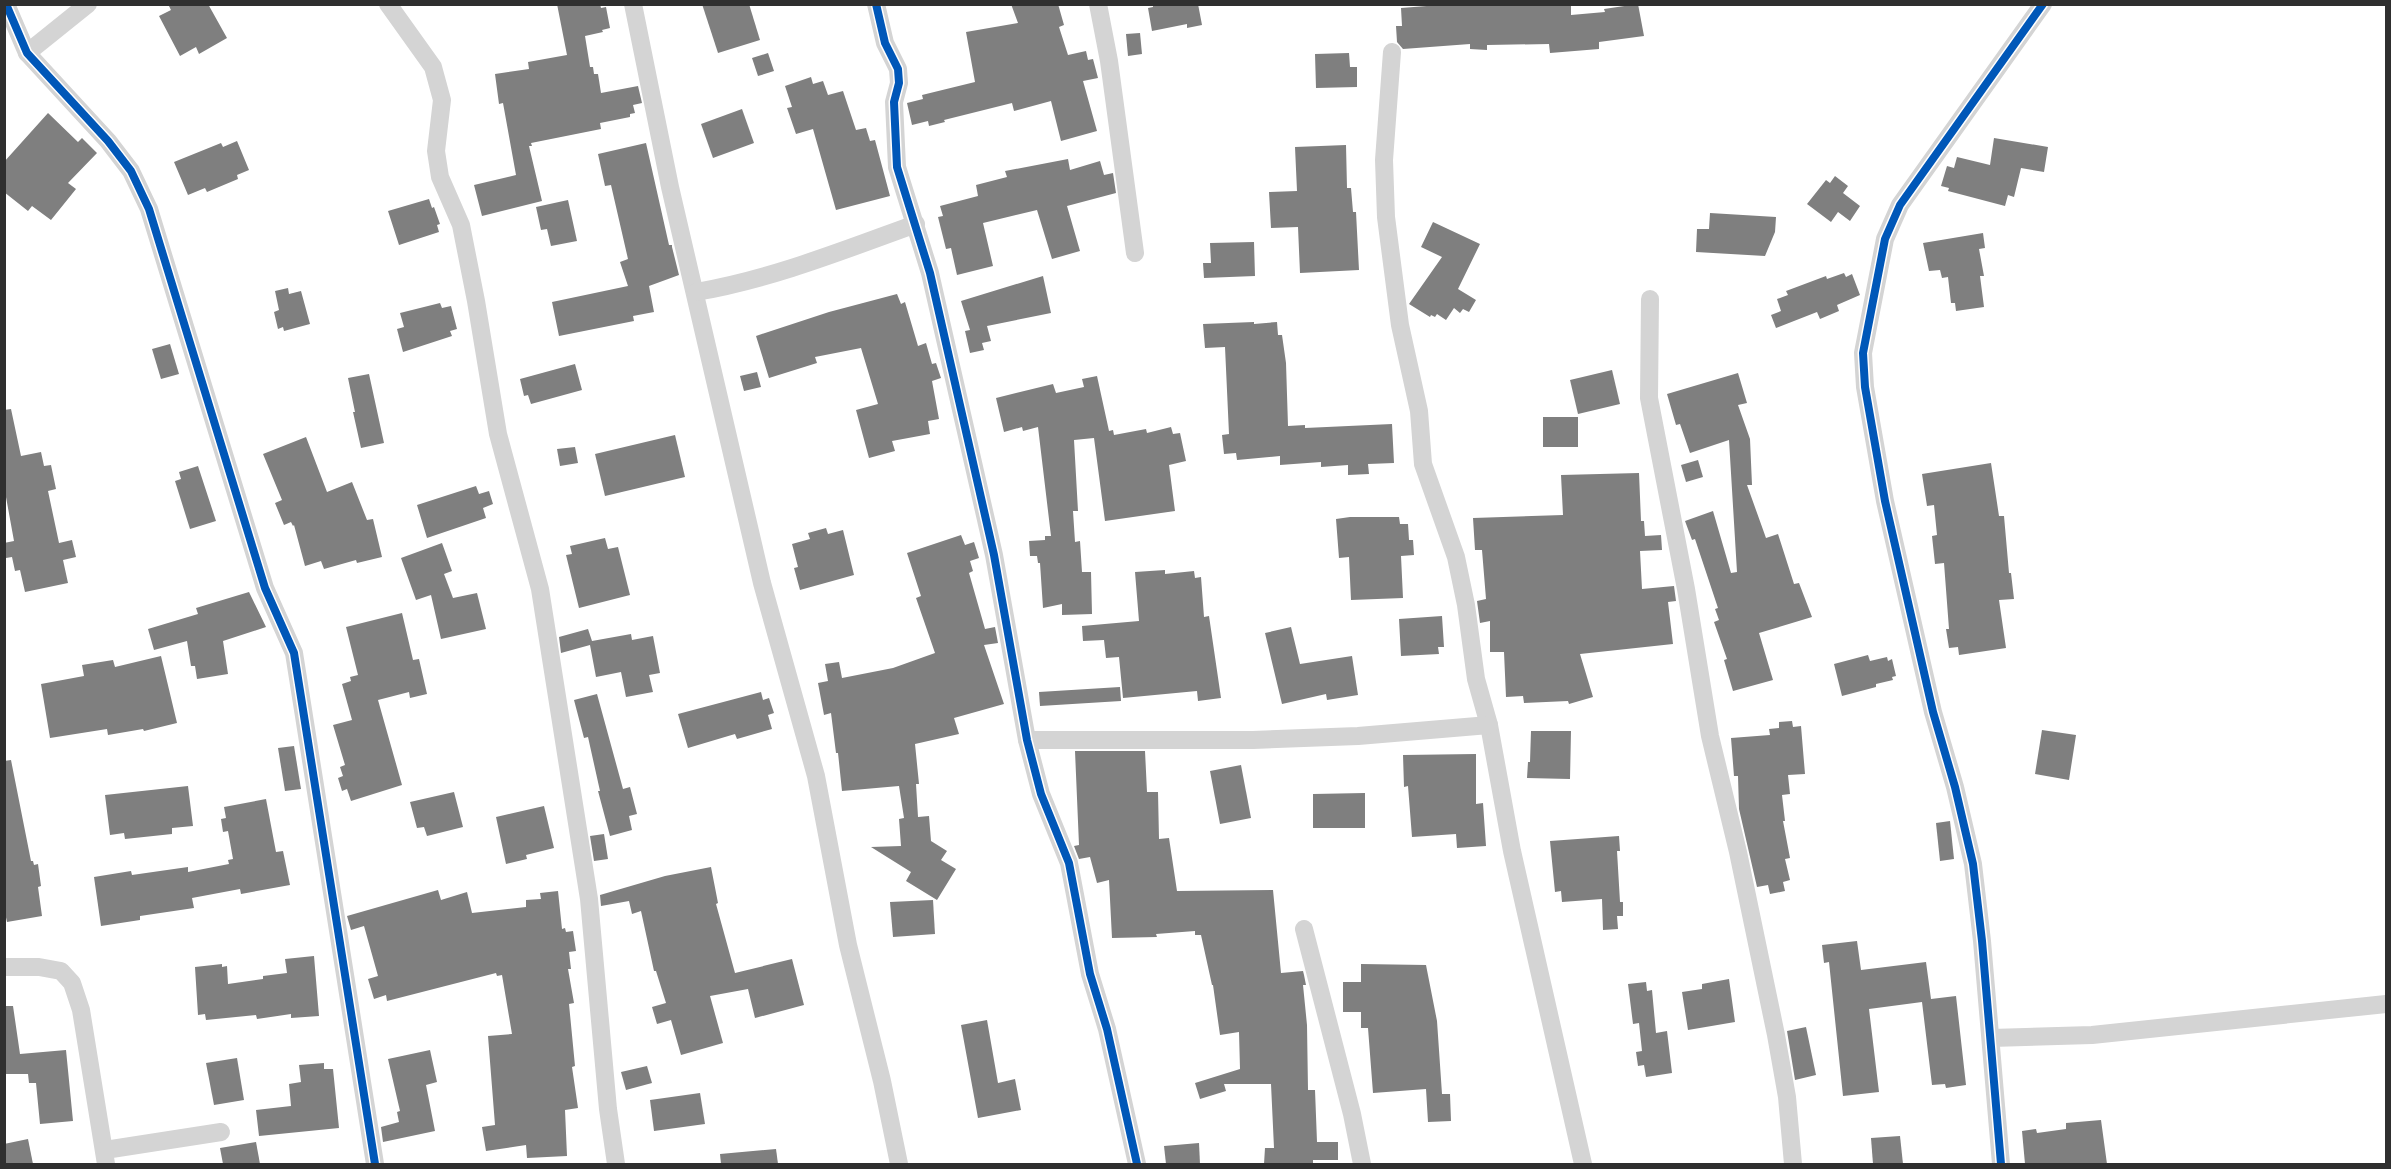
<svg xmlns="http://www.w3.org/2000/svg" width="2391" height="1169" viewBox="0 0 2391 1169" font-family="'DM Sans',sans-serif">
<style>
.building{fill:#7f7f7f}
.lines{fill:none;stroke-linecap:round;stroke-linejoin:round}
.minor{stroke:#d4d4d4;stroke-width:18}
.cycleway-casing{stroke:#fff;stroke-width:11}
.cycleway{stroke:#0057b8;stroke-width:8}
</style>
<rect width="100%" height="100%" fill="#fff"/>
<g class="building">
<path d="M 168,4 L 208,4 L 227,38 L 199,54 L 196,47 L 180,56 L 159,16 L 171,10 Z"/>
<path d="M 557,4 L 600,4 L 601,8 L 606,7 L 610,28 L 602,30 L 603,32 L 585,36 L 590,67 L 593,67 L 594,74 L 598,74 L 601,93 L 638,86 L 642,103 L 633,105 L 635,113 L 630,114 L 630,117 L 600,123 L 601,129 L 531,143 L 532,146 L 529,146 L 542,201 L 482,216 L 474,185 L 516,175 L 503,103 L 499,104 L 495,74 L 529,69 L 528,62 L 567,55 Z"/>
<path d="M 702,4 L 749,4 L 760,40 L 718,53 Z"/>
<path d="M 1011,4 L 1058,4 L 1064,25 L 1059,27 L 1068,55 L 1086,51 L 1088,60 L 1093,59 L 1098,78 L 1083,81 L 1097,131 L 1061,141 L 1051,101 L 1014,111 L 1012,103 L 944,120 L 945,122 L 929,126 L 928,121 L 912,125 L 907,103 L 923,99 L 922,95 L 975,82 L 966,32 L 1018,23 Z"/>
<path d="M 1153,4 L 1198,4 L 1202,25 L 1187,28 L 1187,24 L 1152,31 L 1148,8 L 1153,7 Z"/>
<path d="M 1452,4 L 1571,4 L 1571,15 L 1605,12 L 1604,9 L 1638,4 L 1644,36 L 1599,42 L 1599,49 L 1550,53 L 1549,44 L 1487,45 L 1487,50 L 1470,49 L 1470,44 L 1403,49 L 1397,42 L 1396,26 L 1402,26 L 1401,8 Z"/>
<path d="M 1140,33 L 1142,54 L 1128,56 L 1126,34 Z"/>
<path d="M 768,53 L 774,71 L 758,76 L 752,58 Z"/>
<path d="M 1349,53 L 1350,67 L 1357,67 L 1357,87 L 1316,88 L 1315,54 Z"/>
<path d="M 811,77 L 813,84 L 823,81 L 828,95 L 843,91 L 856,130 L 866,128 L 870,141 L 875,140 L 890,196 L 836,210 L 813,129 L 796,134 L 787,108 L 792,107 L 785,86 Z"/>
<path d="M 742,109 L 754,143 L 713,158 L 701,124 Z"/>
<path d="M 48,113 L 78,142 L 82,138 L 97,153 L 68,183 L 76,189 L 51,220 L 32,206 L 28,211 L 4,192 L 4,162 Z"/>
<path d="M 1994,138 L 2048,147 L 2044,172 L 2021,168 L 2014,197 L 2008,195 L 2005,206 L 1948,191 L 1949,188 L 1941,186 L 1947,166 L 1954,168 L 1957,157 L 1990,165 Z"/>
<path d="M 237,141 L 249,170 L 237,175 L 238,179 L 207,192 L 205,188 L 188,195 L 174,162 L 221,143 L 223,147 Z"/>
<path d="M 646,143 L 669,245 L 672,245 L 672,247 L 679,275 L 649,286 L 654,312 L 633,316 L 634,321 L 559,336 L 552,302 L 628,286 L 620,262 L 628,259 L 611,185 L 605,186 L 598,154 Z"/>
<path d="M 1346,145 L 1347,188 L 1351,188 L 1353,212 L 1356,212 L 1359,270 L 1300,273 L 1298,227 L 1271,228 L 1269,192 L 1297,191 L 1295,147 Z"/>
<path d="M 1068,159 L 1070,170 L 1100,161 L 1104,175 L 1113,173 L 1116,193 L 1067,206 L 1080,251 L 1052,259 L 1037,210 L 983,223 L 993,266 L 957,275 L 951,248 L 946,249 L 938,217 L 943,216 L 940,206 L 978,196 L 976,185 L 1007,177 L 1005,171 Z"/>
<path d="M 1835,176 L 1848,186 L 1843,193 L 1860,206 L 1850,221 L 1838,212 L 1831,222 L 1807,204 L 1826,180 L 1830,183 Z"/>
<path d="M 429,199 L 432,208 L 434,207 L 440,224 L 437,225 L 439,232 L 399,245 L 388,211 Z"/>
<path d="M 568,200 L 577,241 L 551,246 L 547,229 L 541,230 L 536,207 Z"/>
<path d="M 1710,213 L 1776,217 L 1775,232 L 1765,256 L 1696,252 L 1697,229 L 1709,229 Z"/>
<path d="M 1433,222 L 1480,244 L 1458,289 L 1476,300 L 1469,312 L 1463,309 L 1460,313 L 1454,308 L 1446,320 L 1437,314 L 1435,317 L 1431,315 L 1430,317 L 1409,304 L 1442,257 L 1421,247 Z"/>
<path d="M 1983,233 L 1985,248 L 1979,249 L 1984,276 L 1980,276 L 1984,307 L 1956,311 L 1955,303 L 1951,303 L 1948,277 L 1942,278 L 1940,270 L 1929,271 L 1923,243 Z"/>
<path d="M 1254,242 L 1255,276 L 1204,278 L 1203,263 L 1211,263 L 1210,243 Z"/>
<path d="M 1844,273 L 1846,277 L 1852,274 L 1860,295 L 1837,305 L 1839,311 L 1820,319 L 1817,312 L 1776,328 L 1771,315 L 1781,311 L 1777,299 L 1788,295 L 1786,291 L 1826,276 L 1827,279 Z"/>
<path d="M 1043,276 L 1051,313 L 987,326 L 991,341 L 982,343 L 984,350 L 970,353 L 965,331 L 970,330 L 961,301 Z"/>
<path d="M 288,288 L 289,294 L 301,291 L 310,324 L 284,331 L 283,327 L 278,329 L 274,312 L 279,310 L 275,291 Z"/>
<path d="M 897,294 L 901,304 L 905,302 L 918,346 L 926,343 L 932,364 L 936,363 L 941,378 L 932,381 L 939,419 L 928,421 L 930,434 L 892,441 L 895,451 L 869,458 L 856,410 L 878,404 L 861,348 L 815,357 L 817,363 L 769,378 L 756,336 L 829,312 Z"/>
<path d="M 440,303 L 442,308 L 451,306 L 457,329 L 450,331 L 452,336 L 403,352 L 397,329 L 404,327 L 400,313 Z"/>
<path d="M 1254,322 L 1254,324 L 1277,322 L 1278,335 L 1282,335 L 1286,363 L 1288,426 L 1305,425 L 1305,428 L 1392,424 L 1394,463 L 1368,464 L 1369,474 L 1348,475 L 1348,465 L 1321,467 L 1321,462 L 1280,465 L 1280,456 L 1237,460 L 1236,453 L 1224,454 L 1222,435 L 1229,434 L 1225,347 L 1205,348 L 1203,324 Z"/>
<path d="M 170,344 L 179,374 L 161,379 L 152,349 Z"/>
<path d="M 575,364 L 582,390 L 531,404 L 528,395 L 524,396 L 520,379 Z"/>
<path d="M 1612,370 L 1620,404 L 1578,414 L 1570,380 Z"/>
<path d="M 757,372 L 761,387 L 744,391 L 740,376 Z"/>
<path d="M 1738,373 L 1747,403 L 1738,405 L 1750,439 L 1752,485 L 1747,485 L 1766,538 L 1778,534 L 1794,584 L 1799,583 L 1812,617 L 1759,633 L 1773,680 L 1733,691 L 1724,660 L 1727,659 L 1714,622 L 1719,620 L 1715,609 L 1718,608 L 1695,539 L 1692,540 L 1685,521 L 1713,511 L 1731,573 L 1737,572 L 1729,440 L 1690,453 L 1680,424 L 1676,425 L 1667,394 Z"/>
<path d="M 369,374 L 384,443 L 361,448 L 353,412 L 355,412 L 348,378 Z"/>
<path d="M 1097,376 L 1109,431 L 1113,430 L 1114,435 L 1146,429 L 1147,433 L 1171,427 L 1173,434 L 1180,433 L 1186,461 L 1169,465 L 1175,511 L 1105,521 L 1094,438 L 1074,440 L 1078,511 L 1073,511 L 1075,542 L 1080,541 L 1082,572 L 1091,572 L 1092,614 L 1062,615 L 1062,604 L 1043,608 L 1040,563 L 1038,563 L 1037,556 L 1030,556 L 1029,541 L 1045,540 L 1045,536 L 1051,536 L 1038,427 L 1023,431 L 1022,427 L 1004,432 L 996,398 L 1053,384 L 1056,393 L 1084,387 L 1082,379 Z"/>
<path d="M 11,409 L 21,456 L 41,452 L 44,466 L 51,465 L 56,489 L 48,491 L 59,543 L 72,540 L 76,557 L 63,560 L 68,583 L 25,592 L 20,570 L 15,571 L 12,557 L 6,558 L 4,549 L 4,543 L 14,541 L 4,486 L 4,410 Z"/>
<rect x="1543" y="417" width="35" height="30"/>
<path d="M 675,435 L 685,477 L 605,496 L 595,454 Z"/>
<path d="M 306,437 L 327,492 L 352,482 L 367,520 L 373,519 L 382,557 L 357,563 L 356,560 L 324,569 L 321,561 L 305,566 L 294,525 L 293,526 L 291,522 L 284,525 L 275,503 L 282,500 L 263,454 Z"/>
<path d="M 575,447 L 578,463 L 560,466 L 557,449 Z"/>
<path d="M 1698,460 L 1703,477 L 1686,482 L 1681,465 Z"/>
<path d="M 1991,463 L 1999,516 L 2004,516 L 2009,573 L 2011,573 L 2014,599 L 1999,600 L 2006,648 L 1959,655 L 1958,647 L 1949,648 L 1946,629 L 1949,629 L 1944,563 L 1935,564 L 1932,536 L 1937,535 L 1934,505 L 1927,506 L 1922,474 Z"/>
<path d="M 198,466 L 216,521 L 190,529 L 175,481 L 181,479 L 179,472 Z"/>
<path d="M 1639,473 L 1641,521 L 1644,521 L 1645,536 L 1661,535 L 1662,550 L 1640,551 L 1642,589 L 1674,586 L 1676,601 L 1668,602 L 1673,644 L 1580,654 L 1593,697 L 1569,704 L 1568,701 L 1524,703 L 1523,696 L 1506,697 L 1504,652 L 1490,652 L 1490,621 L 1480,623 L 1477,601 L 1486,599 L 1482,550 L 1475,550 L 1473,518 L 1563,515 L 1561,475 Z"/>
<path d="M 476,486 L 479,494 L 489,491 L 493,504 L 483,508 L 486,518 L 427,538 L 417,505 Z"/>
<path d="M 1350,517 L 1399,517 L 1400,524 L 1408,524 L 1409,540 L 1413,540 L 1414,555 L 1401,556 L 1403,598 L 1351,600 L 1349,557 L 1339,558 L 1336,519 Z"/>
<path d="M 826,528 L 828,534 L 843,530 L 854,575 L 800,590 L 794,568 L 798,567 L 792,544 L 810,539 L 808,533 Z"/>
<path d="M 961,535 L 965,545 L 974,542 L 979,558 L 970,561 L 973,571 L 969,573 L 985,629 L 995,627 L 998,643 L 984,645 L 1004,704 L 954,718 L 959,734 L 915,744 L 919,784 L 916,784 L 918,817 L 929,816 L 931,841 L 947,851 L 941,860 L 956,869 L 937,900 L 906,881 L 911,872 L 871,847 L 901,846 L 899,819 L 904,818 L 899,786 L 842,791 L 838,753 L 836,753 L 831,713 L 824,715 L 818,683 L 828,681 L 825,664 L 839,662 L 842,678 L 893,668 L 935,653 L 916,598 L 921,596 L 907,553 Z"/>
<path d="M 605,538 L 608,549 L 618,547 L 630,595 L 579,608 L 566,555 L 572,554 L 570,546 Z"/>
<path d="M 442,543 L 452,571 L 444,574 L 453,598 L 477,593 L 486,629 L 441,639 L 431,595 L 416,600 L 401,558 Z"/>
<path d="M 1165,570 L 1165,574 L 1194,571 L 1195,578 L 1201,577 L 1204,617 L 1209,616 L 1221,698 L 1198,701 L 1197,691 L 1123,698 L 1119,657 L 1106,658 L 1104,640 L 1083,641 L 1082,626 L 1139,621 L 1135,572 Z"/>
<path d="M 249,592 L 266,627 L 223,641 L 228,674 L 197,679 L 195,666 L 191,666 L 187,641 L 154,650 L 148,629 L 198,614 L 196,608 Z"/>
<path d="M 402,613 L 413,660 L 419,659 L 427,694 L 410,698 L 409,692 L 378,700 L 402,785 L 351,801 L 347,789 L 342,791 L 338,778 L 343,776 L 340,767 L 345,765 L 333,725 L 352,720 L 342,684 L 351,681 L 350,677 L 358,675 L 346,627 Z"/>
<path d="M 1442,616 L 1444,647 L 1438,647 L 1439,654 L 1401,656 L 1399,619 Z"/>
<path d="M 1291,627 L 1300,664 L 1352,656 L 1358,695 L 1327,700 L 1326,694 L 1282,704 L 1265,633 Z"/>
<path d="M 588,629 L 592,641 L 631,634 L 632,640 L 653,636 L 660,673 L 649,675 L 653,692 L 626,697 L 621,672 L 596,677 L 590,645 L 561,653 L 559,637 Z"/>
<path d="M 1868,655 L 1870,661 L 1887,657 L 1888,661 L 1892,659 L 1896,676 L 1892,677 L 1893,680 L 1876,684 L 1876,687 L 1842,696 L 1834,664 Z"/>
<path d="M 161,656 L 177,723 L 144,731 L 143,729 L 108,735 L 107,729 L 50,738 L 41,684 L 84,676 L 82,665 L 113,660 L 115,667 Z"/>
<path d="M 1120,687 L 1121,701 L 1040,706 L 1039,692 Z"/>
<path d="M 761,692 L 763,700 L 769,698 L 774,713 L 768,715 L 772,729 L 737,739 L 735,734 L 688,748 L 678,714 Z"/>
<path d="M 597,694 L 623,789 L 630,787 L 637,814 L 629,816 L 632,830 L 610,836 L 598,791 L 600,791 L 588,737 L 584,738 L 574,700 Z"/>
<path d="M 1792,721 L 1793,727 L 1801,726 L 1805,774 L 1788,775 L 1790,794 L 1782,795 L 1785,821 L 1783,821 L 1790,858 L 1785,859 L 1790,880 L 1783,882 L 1785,891 L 1770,894 L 1768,885 L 1757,887 L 1739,809 L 1738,776 L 1734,776 L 1731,738 L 1770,735 L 1769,729 L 1779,728 L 1779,722 Z"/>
<path d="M 2042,730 L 2076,735 L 2069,780 L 2035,774 Z"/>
<path d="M 1531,731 L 1571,731 L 1570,779 L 1527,778 L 1528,762 L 1530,762 Z"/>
<path d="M 294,746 L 301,789 L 285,791 L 278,748 Z"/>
<path d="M 1075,751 L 1145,751 L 1147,792 L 1158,792 L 1159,839 L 1169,838 L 1177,891 L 1273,890 L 1281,973 L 1303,971 L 1304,975 L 1306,985 L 1303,985 L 1307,1025 L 1308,1090 L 1315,1090 L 1317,1142 L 1338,1142 L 1338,1160 L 1313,1160 L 1313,1164 L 1264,1164 L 1265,1148 L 1274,1148 L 1271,1084 L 1224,1084 L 1226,1091 L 1200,1099 L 1195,1083 L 1240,1069 L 1239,1032 L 1220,1035 L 1213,985 L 1212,985 L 1201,935 L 1195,935 L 1195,931 L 1156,934 L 1157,937 L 1112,938 L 1109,880 L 1097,883 L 1090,857 L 1079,859 L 1074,846 L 1079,845 Z"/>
<path d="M 1476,754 L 1476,804 L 1483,803 L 1486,846 L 1457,848 L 1456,834 L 1412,837 L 1408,786 L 1404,787 L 1403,755 Z"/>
<path d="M 11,760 L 31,861 L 33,861 L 34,865 L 38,864 L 41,886 L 38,887 L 42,916 L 7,922 L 4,908 L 4,761 Z"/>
<path d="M 1241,765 L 1251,818 L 1220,824 L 1210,771 Z"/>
<path d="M 188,786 L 193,826 L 172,828 L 172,834 L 125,839 L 124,833 L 110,835 L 105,795 Z"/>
<path d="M 454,792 L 463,827 L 427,836 L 424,827 L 417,828 L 410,802 Z"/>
<path d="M 1365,793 L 1365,828 L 1313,828 L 1313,794 Z"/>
<path d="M 266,799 L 276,852 L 283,851 L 290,885 L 241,894 L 240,889 L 192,898 L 194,908 L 140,916 L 140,920 L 101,926 L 94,877 L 131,871 L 132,875 L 188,867 L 188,872 L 229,864 L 228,860 L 233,859 L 228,831 L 223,832 L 221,819 L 226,818 L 224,807 Z"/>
<path d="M 544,806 L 554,848 L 526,855 L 527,859 L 506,864 L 496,817 Z"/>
<path d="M 1950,821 L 1954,859 L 1940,861 L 1936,823 Z"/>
<path d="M 604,834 L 608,859 L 594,861 L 590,836 Z"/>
<path d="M 1619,836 L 1620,851 L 1617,851 L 1620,902 L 1623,902 L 1623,916 L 1617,916 L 1618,929 L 1603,930 L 1602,899 L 1562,902 L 1561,891 L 1555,892 L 1550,841 Z"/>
<path d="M 711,867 L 718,903 L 716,904 L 735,973 L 792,959 L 804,1005 L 755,1018 L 748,989 L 710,996 L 723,1043 L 681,1055 L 671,1020 L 657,1024 L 652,1007 L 666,1003 L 656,971 L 654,971 L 641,911 L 632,914 L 629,901 L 601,906 L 600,895 L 665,876 Z"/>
<path d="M 438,890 L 441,900 L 467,892 L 472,913 L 526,907 L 526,900 L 541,899 L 540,893 L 558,891 L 562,929 L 565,928 L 566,932 L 573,931 L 576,951 L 569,952 L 571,969 L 568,969 L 574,1003 L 569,1004 L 575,1066 L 572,1067 L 578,1108 L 565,1110 L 567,1156 L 527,1158 L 526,1145 L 486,1151 L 482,1127 L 495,1125 L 488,1036 L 512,1034 L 502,975 L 497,976 L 496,973 L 387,1001 L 386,995 L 374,999 L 368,979 L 378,976 L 364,926 L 351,930 L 347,916 Z"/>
<path d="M 933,900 L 935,934 L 893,937 L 890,902 Z"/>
<path d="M 1857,941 L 1861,970 L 1926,962 L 1931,999 L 1956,996 L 1966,1085 L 1946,1088 L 1945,1084 L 1932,1085 L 1922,1002 L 1869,1009 L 1879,1092 L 1843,1096 L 1829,962 L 1824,963 L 1822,945 Z"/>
<path d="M 314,956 L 319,1016 L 291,1018 L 291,1014 L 257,1019 L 256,1015 L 206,1020 L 205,1014 L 198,1015 L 195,967 L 222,964 L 222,967 L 227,966 L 228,984 L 263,979 L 263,976 L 287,973 L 285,959 Z"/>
<path d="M 1361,964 L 1426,965 L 1437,1021 L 1442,1094 L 1450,1094 L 1451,1121 L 1428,1122 L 1426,1089 L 1373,1093 L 1368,1028 L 1361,1028 L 1361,1012 L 1343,1012 L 1343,982 L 1361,982 Z"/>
<path d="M 1729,979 L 1735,1022 L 1688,1030 L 1682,992 L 1702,989 L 1702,984 Z"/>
<path d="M 1646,982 L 1647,991 L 1652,990 L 1656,1033 L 1667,1031 L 1672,1073 L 1646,1077 L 1644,1065 L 1638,1066 L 1636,1052 L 1642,1051 L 1639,1023 L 1633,1024 L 1628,984 Z"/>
<path d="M 4,1006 L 13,1006 L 20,1054 L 66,1050 L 73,1121 L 40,1124 L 36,1083 L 29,1083 L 28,1074 L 4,1074 Z"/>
<path d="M 987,1020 L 998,1083 L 1015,1079 L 1021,1110 L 978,1118 L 961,1025 Z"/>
<path d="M 1806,1027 L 1816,1075 L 1795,1080 L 1787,1031 Z"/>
<path d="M 430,1050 L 437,1082 L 426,1085 L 435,1131 L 383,1142 L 381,1127 L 399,1122 L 397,1112 L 400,1111 L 388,1059 Z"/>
<path d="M 237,1058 L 244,1100 L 214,1105 L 206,1063 Z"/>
<path d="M 324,1063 L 324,1069 L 333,1069 L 339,1128 L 259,1136 L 256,1110 L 291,1106 L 289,1084 L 301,1082 L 299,1065 Z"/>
<path d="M 647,1066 L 652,1083 L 626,1090 L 621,1072 Z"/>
<path d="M 700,1093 L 705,1124 L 654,1131 L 650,1100 Z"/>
<path d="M 2101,1120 L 2107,1164 L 2025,1164 L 2022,1131 L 2036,1129 L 2037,1133 L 2066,1129 L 2066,1123 Z"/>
<path d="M 1900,1136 L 1903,1164 L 1873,1164 L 1871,1138 Z"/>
<path d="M 28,1139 L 33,1164 L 4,1164 L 4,1144 Z"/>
<path d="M 256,1142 L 260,1164 L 223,1164 L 220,1148 Z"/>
<path d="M 1199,1143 L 1200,1164 L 1166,1164 L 1164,1146 Z"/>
<path d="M 776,1149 L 778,1164 L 721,1164 L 720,1154 Z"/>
</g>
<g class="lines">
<g class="minor">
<path d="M 6,4 L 27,53 L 108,141 L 131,171 L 149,209 L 265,588 L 294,653 L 375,1164"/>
<path d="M 388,4 L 433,67 L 442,100 L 436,151 L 440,177 L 461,225 L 476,301 L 498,434 L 540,589 L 589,899 L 608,1109 L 616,1164"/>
<path d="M 633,4 L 670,187 L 762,583 L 816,776 L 848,945 L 882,1081 L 899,1164"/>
<path d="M 876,4 L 885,43 L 898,69 L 899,83 L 894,102 L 897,167 L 930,273 L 994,555 L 1027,740 L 1041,794 L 1069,863 L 1090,974 L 1107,1029 L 1137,1164"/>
<path d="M 1098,4 L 1109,61 L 1135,253"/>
<path d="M 1392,52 L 1384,160 L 1386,217 L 1400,325 L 1419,411 L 1423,464 L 1456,557 L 1466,605 L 1476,679 L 1489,725 L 1512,851 L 1583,1164"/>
<path d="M 27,53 L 88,4"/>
<path d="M 696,292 C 772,279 844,250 916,224"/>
<path d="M 1650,299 L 1649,398 L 1686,589 L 1710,736 L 1738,852 L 1776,1035 L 1787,1097 L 1793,1164"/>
<path d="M 1027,740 L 1253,740 L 1358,736 L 1489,725"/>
<path d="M 1304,929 L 1352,1114 L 1362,1164"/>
<path d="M 4,967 L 39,967 L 61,971 L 72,983 L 81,1010 L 106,1164"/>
<path d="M 1991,1038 L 2092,1035 L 2386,1004"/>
<path d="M 105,1150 L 221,1132"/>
<path d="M 2001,1164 L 1982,941 L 1973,864 L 1955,787 L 1933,712 L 1885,501 L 1865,387 L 1863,353 L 1885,239 L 1900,205 L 2043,4"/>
</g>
<g class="cycleway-casing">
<g id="cycleway">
<path d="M 6,4 L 27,53 L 108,141 L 131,171 L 149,209 L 265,588 L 294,653 L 375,1164"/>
<path d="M 876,4 L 885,43 L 898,69 L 899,83 L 894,102 L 897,167 L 930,273 L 994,555 L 1027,740 L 1041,794 L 1069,863 L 1090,974 L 1107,1029 L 1137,1164"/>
<path d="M 2001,1164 L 1982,941 L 1973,864 L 1955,787 L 1933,712 L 1885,501 L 1865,387 L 1863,353 L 1885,239 L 1900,205 L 2043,4"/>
</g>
</g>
<use href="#cycleway" class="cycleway"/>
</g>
<rect width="2391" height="1169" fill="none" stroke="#2f2f2f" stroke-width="12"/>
</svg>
